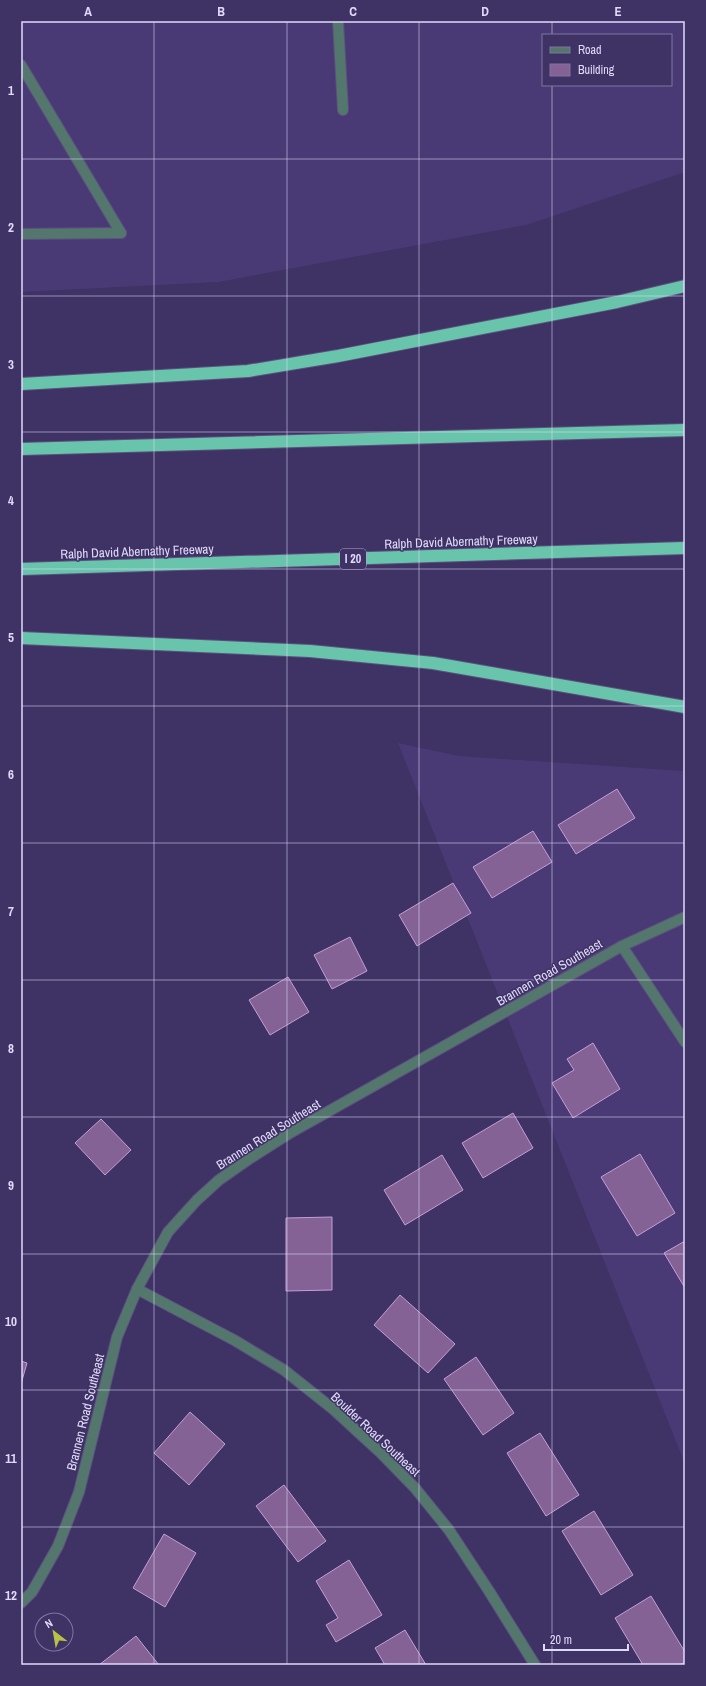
<svg xmlns="http://www.w3.org/2000/svg" width="706" height="1686" viewBox="0 0 706 1686" font-family="'Archivo Narrow',sans-serif">
<style>
.built{fill:#493a75;fill-rule:evenodd}
.building{fill:#846296;stroke:#c39fd6}
.lines{fill:none;stroke-linecap:round;stroke-linejoin:round}
.service-casing{stroke:#5c5080;stroke-width:12}
.minor-casing{stroke:#5c5080;stroke-width:12}
.tertiary-casing{stroke:#5c5080;stroke-width:12}
.motorway-casing{stroke:#5c5080;stroke-width:14}
.service{stroke:#53776c;stroke-width:10}
.minor{stroke:#53776c;stroke-width:10}
.tertiary{stroke:#53776c;stroke-width:10}
.motorway{stroke:#68c5ab;stroke-width:12}
.grid{fill:none;stroke:#e0dafa;stroke-width:1;stroke-opacity:0.55}
.labels{text-anchor:middle;stroke-width:3;stroke-linejoin:round;paint-order:stroke}
.shield{fill:#3f3265;stroke:#b0a8cd;stroke-width:1}
.shield-label{font-size:12px;font-weight:bold;fill:#e0dafa}
.street-label{font-size:13px;fill:#e0dafa;stroke:#3f3265}
.neatline{fill:none;stroke:#e0dafa;stroke-width:1.5}
.grid-label{font-size:13px;text-anchor:middle;font-weight:bold;fill:#e0dafa}
</style>
<rect width="100%" height="100%" fill="#3f3265"/>
<g class="built">
<path d="M 21,21 L 685,21 L 685,172 L 526,225 L 218,282 L 21,292 ZM 543,35 L 671,35 L 671,85 L 543,85 Z"/>
<path d="M 398,743 L 459,756 L 685,771 L 685,1464 Z"/>
</g>
<g class="building">
<path d="M 617,789 L 635,818 L 576,854 L 558,825 Z"/>
<path d="M 533,831 L 552,862 L 492,898 L 473,867 Z"/>
<path d="M 453,883 L 471,913 L 417,946 L 399,915 Z"/>
<path d="M 350,937 L 367,971 L 332,989 L 314,955 Z"/>
<path d="M 288,977 L 309,1012 L 270,1035 L 249,1000 Z"/>
<path d="M 593,1043 L 620,1089 L 573,1118 L 552,1083 L 574,1070 L 567,1059 Z"/>
<path d="M 513,1113 L 533,1148 L 483,1178 L 462,1143 Z"/>
<path d="M 101,1119 L 131,1150 L 105,1175 L 75,1143 Z"/>
<path d="M 640,1154 L 675,1213 L 637,1236 L 601,1177 Z"/>
<path d="M 442,1155 L 463,1190 L 405,1225 L 384,1190 Z"/>
<path d="M 332,1217 L 332,1290 L 286,1291 L 286,1218 Z"/>
<path d="M 685,1241 L 685,1288 L 664,1253 Z"/>
<path d="M 400,1295 L 455,1344 L 428,1373 L 374,1325 Z"/>
<path d="M 476,1357 L 514,1413 L 483,1435 L 444,1379 Z"/>
<path d="M 21,1361 L 27,1363 L 21,1384 Z"/>
<path d="M 190,1412 L 225,1444 L 189,1485 L 154,1453 Z"/>
<path d="M 540,1433 L 579,1495 L 546,1516 L 507,1453 Z"/>
<path d="M 284,1485 L 326,1541 L 298,1562 L 256,1506 Z"/>
<path d="M 594,1511 L 633,1575 L 601,1595 L 562,1531 Z"/>
<path d="M 164,1534 L 196,1553 L 165,1607 L 133,1588 Z"/>
<path d="M 349,1560 L 382,1615 L 336,1642 L 326,1625 L 338,1618 L 316,1581 Z"/>
<path d="M 651,1596 L 685,1652 L 685,1662 L 680,1665 L 643,1665 L 615,1618 Z"/>
<path d="M 405,1630 L 426,1665 L 385,1665 L 375,1648 Z"/>
<path d="M 136,1636 L 159,1665 L 99,1665 Z"/>
</g>
<g class="lines">
<g class="service-casing">
<g id="service">
<path d="M 338,21 L 343,110"/>
<path d="M 21,65 L 121,233"/>
<path d="M 21,234 L 121,233"/>
</g>
</g>
<g class="minor-casing">
<g id="minor">
<path d="M 622,946 L 685,917"/>
<path d="M 137,1289 L 234,1340 L 284,1370 L 333,1409 L 381,1453 L 415,1488 L 449,1530 L 489,1591 L 535,1665"/>
</g>
</g>
<g class="tertiary-casing">
<path id="tertiary" d="M 21,1603 L 32,1592 L 58,1546 L 79,1492 L 117,1337 L 137,1289 L 168,1232 L 197,1200 L 219,1180 L 249,1159 L 290,1133 L 622,946 L 685,1042"/>
</g>
<g class="motorway-casing">
<g id="motorway">
<path d="M 21,384 L 248,371 L 338,356 L 617,302 L 685,286"/>
<path d="M 21,449 L 685,430"/>
<path d="M 21,569 L 685,548"/>
<path d="M 21,638 L 310,651 L 433,663 L 685,707"/>
</g>
</g>
<use href="#service" class="service"/>
<use href="#minor" class="minor"/>
<use href="#tertiary" class="tertiary"/>
<use href="#motorway" class="motorway"/>
</g>
<path class="grid" d="M 154,21 L 154,1665M 287,21 L 287,1665M 419,21 L 419,1665M 552,21 L 552,35M 552,85 L 552,1665M 21,159 L 685,159M 21,296 L 685,296M 21,432 L 685,432M 21,569 L 685,569M 21,706 L 685,706M 21,843 L 685,843M 21,980 L 685,980M 21,1117 L 685,1117M 21,1254 L 685,1254M 21,1390 L 685,1390M 21,1527 L 685,1527"/>
<g class="labels">
<rect class="shield" x="340" y="549" width="26" height="20" rx="3"/>
<g class="shield-label">
<text x="353" y="563">I 20</text>
</g>
<g class="street-label">
<text transform="translate(461 541) rotate(-2)" y="5">Ralph David Abernathy Freeway</text>
<text transform="translate(137 551) rotate(-2)" y="5">Ralph David Abernathy Freeway</text>
<text transform="translate(549 972) rotate(-30)" y="5">Brannen Road Southeast</text>
<text transform="translate(268 1134) rotate(-32)" y="5">Brannen Road Southeast</text>
<text transform="translate(85 1412) rotate(-76)" y="5">Brannen Road Southeast</text>
<text transform="translate(376 1434) rotate(43)" y="5">Boulder Road Southeast</text>
</g>
</g>
<rect width="706" height="1686" fill="none" stroke="#3f3265" stroke-width="44"/>
<rect x="542" y="34" width="130" height="52" fill="#3f3265" stroke="#7f75a1"/>
<rect x="550" y="47" width="20" height="6" fill="#53776c" stroke="#7f75a1"/>
<text x="578" y="54" font-size="12" fill="#e0dafa">Road</text>
<rect x="550" y="64" width="20" height="12" fill="#846296" stroke="#7f75a1"/>
<text x="578" y="74" font-size="12" fill="#e0dafa">Building</text>
<g transform="translate(54 1632) rotate(329)"><circle r="19" fill="#3f3265" stroke="#7f75a1"/>
<path d="M0-3L7 15L0 10L-7 15Z" fill="#b8c147"/>
<text y="-6" font-size="11" font-weight="bold" text-anchor="middle" fill="#e0dafa">N</text>
</g>
<path d="M544 1644v6h84v-6" fill="none" stroke="#e0dafa" stroke-width="2"/>
<text x="550" y="1644" font-size="12" fill="#e0dafa" stroke="#3f3265" stroke-width="3" paint-order="stroke">20 m</text>
<rect x="22" y="22" width="662" height="1642" class="neatline"/>
<g class="grid-label">
<text x="88" y="16">A</text>
<text x="221" y="16">B</text>
<text x="353" y="16">C</text>
<text x="485" y="16">D</text>
<text x="618" y="16">E</text>
<text x="11" y="95">1</text>
<text x="11" y="232">2</text>
<text x="11" y="369">3</text>
<text x="11" y="505">4</text>
<text x="11" y="642">5</text>
<text x="11" y="779">6</text>
<text x="11" y="916">7</text>
<text x="11" y="1053">8</text>
<text x="11" y="1190">9</text>
<text x="11" y="1326">10</text>
<text x="11" y="1463">11</text>
<text x="11" y="1600">12</text>
</g>
</svg>
